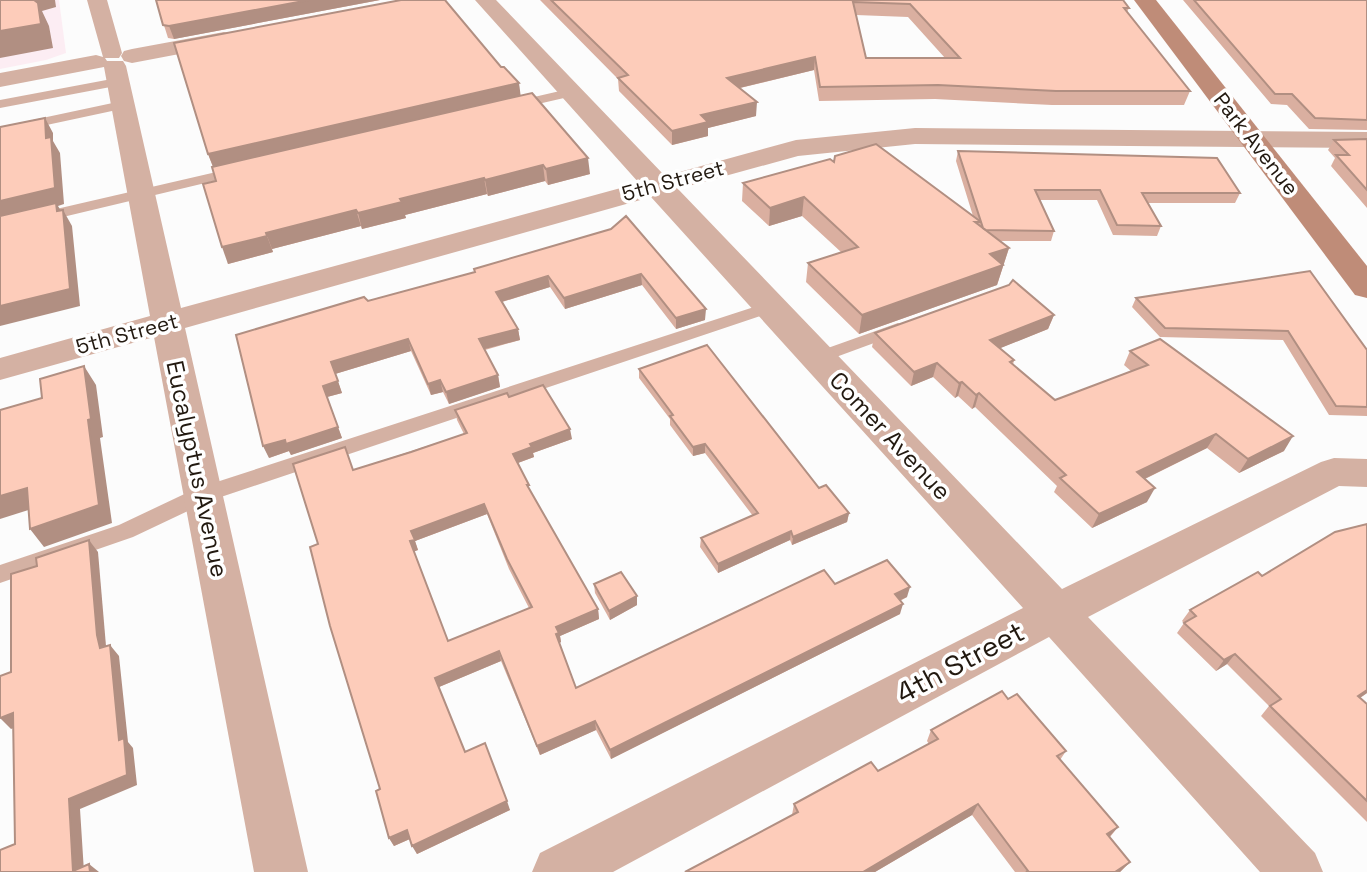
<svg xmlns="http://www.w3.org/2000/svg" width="1367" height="872" viewBox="0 0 1367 872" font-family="'Space Grotesk',sans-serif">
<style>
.education{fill:#fcedf3}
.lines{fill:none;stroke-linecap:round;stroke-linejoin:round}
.lane{fill:#d4b1a3;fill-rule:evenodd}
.street{fill:#d4b1a3;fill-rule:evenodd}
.secondary{fill:#bf8c78;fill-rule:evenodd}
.wall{fill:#daafa0;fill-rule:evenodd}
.shaded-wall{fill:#b18f82}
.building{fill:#fdccba;stroke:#b18f82;stroke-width:2;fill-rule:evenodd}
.labels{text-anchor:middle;stroke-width:7;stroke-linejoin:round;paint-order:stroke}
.far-street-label{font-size:21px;fill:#221910;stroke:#fff}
.street-label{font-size:24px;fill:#221910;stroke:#fff}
.near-street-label{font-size:28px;fill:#221910;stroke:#fff}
</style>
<rect width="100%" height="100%" fill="#fcfcfc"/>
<path class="education" d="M 0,0 L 59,0 L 66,53 L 46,60 L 0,69 Z"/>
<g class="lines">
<g class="lane">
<path d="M 117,78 L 123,82 L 121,85 L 0,108 L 0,100 Z"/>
<path d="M 573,88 L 577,89 L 577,95 L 512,110 L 506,106 L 508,103 Z"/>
<path d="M 122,101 L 126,102 L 126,108 L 0,135 L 0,127 Z"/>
<path d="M 238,167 L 245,171 L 243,174 L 0,232 L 0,222 Z"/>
<path d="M 769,302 L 775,303 L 777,307 L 775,311 L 209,501 L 133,537 L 0,583 L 0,565 L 119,525 L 195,489 Z"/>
<path d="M 898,323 L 907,328 L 904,332 L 817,364 L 808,358 L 811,354 Z"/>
</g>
<g class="street">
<path d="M 87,0 L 107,0 L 122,53 L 119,58 L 105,58 L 107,61 L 123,61 L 126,66 L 181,308 L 639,183 L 475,0 L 496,0 L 665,176 L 796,140 L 915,128 L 1367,132 L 1367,148 L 915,144 L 798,156 L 678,189 L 1062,589 L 1321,462 L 1334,458 L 1367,459 L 1367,487 L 1339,486 L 1088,617 L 1315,853 L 1323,872 L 1260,872 L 1049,637 L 613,872 L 532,872 L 540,853 L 1023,608 L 651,197 L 185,328 L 308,872 L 254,872 L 154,337 L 0,380 L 0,358 L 150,316 L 104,67 L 0,87 L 0,73 L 96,55 L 103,57 Z"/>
<path d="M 224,32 L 232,34 L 235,39 L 232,44 L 132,63 L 124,61 L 121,56 L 124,51 L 132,49 Z"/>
</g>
<path class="secondary" d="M 1134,0 L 1156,0 L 1367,266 L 1367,298 L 1355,295 Z"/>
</g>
<g class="wall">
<path d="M 156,0 L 380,0 L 174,39 L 168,38 Z"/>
<path d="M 540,0 L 1123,0 L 1129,8 L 1127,12 L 1190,91 L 1184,105 L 1052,105 L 935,99 L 819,101 L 814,70 L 740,88 L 756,116 L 708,128 L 708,136 L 672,145 L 619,91 L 618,79 ZM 856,15 L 908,17 L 945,58 L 866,58 Z"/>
<path d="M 1183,0 L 1367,0 L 1367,130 L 1309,129 L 1287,105 L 1271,104 Z"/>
<path d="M 520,96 L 590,174 L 548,185 L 545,181 L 488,196 L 487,194 L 405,215 L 406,218 L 362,229 L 361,226 L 272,249 L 273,252 L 228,264 L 216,181 L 213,167 L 208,154 Z"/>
<path d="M 1367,139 L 1367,208 L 1331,166 L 1335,158 L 1328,150 L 1334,140 Z"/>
<path d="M 958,151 L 1240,193 L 1235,203 L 1148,203 L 1161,226 L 1157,236 L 1113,235 L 1097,200 L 1040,200 L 1054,231 L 1051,241 L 1000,241 L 1009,248 L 997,285 L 859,334 L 806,282 L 808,263 L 841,252 L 802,216 L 769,226 L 742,201 L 743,183 L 834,162 L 973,216 L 956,161 Z"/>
<path d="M 611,229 L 705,320 L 676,329 L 642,285 L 565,309 L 550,287 L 502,302 L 518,329 L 520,340 L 485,350 L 498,375 L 500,387 L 449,404 L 443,392 L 431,395 L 411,351 L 335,374 L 342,393 L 327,397 L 342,438 L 291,455 L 289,451 L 269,458 L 368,301 L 474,272 L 474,269 Z"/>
<path d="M 1310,271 L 1367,350 L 1367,416 L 1329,415 L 1283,340 L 1160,337 L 1132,307 L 1136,298 Z"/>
<path d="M 1054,315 L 1048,329 L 1000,348 L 1014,360 L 1013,365 L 1055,400 L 1131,371 L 1124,365 L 1130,351 L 1284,451 L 1239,473 L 1207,448 L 1145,479 L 1147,502 L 1092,528 L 1054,492 L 1057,486 L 975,407 L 972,409 L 958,396 L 955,398 L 933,377 L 911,386 L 872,347 L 875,333 Z"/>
<path d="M 639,369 L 819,488 L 849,513 L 847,522 L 792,545 L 790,540 L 718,573 L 700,547 L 701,538 L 753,516 L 705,453 L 693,456 L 670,425 L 670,419 L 639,378 Z"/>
<path d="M 509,397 L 572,439 L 533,453 L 534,457 L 518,463 L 530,491 L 598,609 L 599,619 L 560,636 L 561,642 L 559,643 L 576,688 L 835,584 L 907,597 L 900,601 L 900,614 L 611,759 L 596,730 L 540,755 L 501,661 L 439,687 L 465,752 L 510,810 L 417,854 L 410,839 L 394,846 L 389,838 L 380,789 L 318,544 L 353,470 L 464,434 L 457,420 L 455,410 ZM 487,514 L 509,569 L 529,608 L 448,641 L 414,551 L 418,550 L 415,541 Z"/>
<path d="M 594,584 L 637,596 L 637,605 L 610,620 L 595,593 Z"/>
<path d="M 1190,610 L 1367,693 L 1360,698 L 1367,704 L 1367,822 L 1261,716 L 1269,706 L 1227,664 L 1216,671 L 1177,633 L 1184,623 L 1182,621 Z"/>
<path d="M 1008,699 L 1066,751 L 1060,760 L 1118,827 L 1110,837 L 1130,862 L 1120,872 L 1015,872 L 972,815 L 875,872 L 685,872 L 792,815 L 794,804 L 878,771 L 929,744 L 927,741 L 931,730 Z"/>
</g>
<g class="shaded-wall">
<path d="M 27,0 L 55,0 L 56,7 L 42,11 L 49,26 L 53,48 L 0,58 L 0,31 Z"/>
<path d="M 309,0 L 380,0 L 174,39 L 169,26 Z"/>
<path d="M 815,57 L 814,70 L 727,91 L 727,78 Z"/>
<path d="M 519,83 L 521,98 L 214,169 L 208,154 Z"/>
<path d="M 757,102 L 756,116 L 708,128 L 708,136 L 672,145 L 672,131 L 701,115 Z"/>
<path d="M 45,118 L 53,133 L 53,141 L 60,153 L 64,204 L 58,206 L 64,216 L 63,210 L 72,226 L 80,306 L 0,326 L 0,201 L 46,138 Z"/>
<path d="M 588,158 L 590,174 L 548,185 L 546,169 Z"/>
<path d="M 543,165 L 545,181 L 488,196 L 485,180 Z"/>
<path d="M 484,178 L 487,194 L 405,215 L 406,218 L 362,229 L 358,213 L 400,199 Z"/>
<path d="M 804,197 L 802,216 L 769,226 L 770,208 Z"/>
<path d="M 356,210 L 361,226 L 272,249 L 266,233 Z"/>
<path d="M 267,236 L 273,252 L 228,264 L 222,247 Z"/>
<path d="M 1009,248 L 997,285 L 859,334 L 862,315 L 990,254 Z"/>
<path d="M 641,274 L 642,285 L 565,309 L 564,298 Z"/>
<path d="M 548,276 L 550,287 L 498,303 L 496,292 Z"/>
<path d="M 706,309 L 705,320 L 676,329 L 676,318 Z"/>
<path d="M 1054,315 L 1048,329 L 986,354 L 990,340 Z"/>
<path d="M 518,329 L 520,340 L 481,350 L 479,339 Z"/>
<path d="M 408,339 L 411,351 L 335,374 L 331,362 Z"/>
<path d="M 937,363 L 933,377 L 911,386 L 914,372 Z"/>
<path d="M 84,366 L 96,385 L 103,437 L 100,438 L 112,523 L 44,547 L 30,529 L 88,420 Z"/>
<path d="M 498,375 L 500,387 L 449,404 L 446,392 Z"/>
<path d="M 440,380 L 443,392 L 431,395 L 428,384 Z"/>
<path d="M 338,381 L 342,393 L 327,397 L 342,438 L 291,455 L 289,451 L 269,458 L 263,446 L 323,386 Z"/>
<path d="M 962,382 L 958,396 L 955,398 L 959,383 Z"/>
<path d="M 979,393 L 975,407 L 972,409 L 976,395 Z"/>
<path d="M 570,429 L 572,439 L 533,453 L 534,457 L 515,464 L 513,454 L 530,444 Z"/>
<path d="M 1216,434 L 1207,448 L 1130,486 L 1137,472 Z"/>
<path d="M 1293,436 L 1284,451 L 1239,473 L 1248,459 Z"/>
<path d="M 705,444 L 705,453 L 693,456 L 693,447 Z"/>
<path d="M 27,488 L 41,506 L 0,519 L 0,496 Z"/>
<path d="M 1155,488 L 1147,502 L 1092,528 L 1099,514 Z"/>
<path d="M 484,504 L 487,514 L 415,541 L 418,550 L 413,552 L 410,541 L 411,531 Z"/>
<path d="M 849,513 L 847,522 L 792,545 L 793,537 Z"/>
<path d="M 791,531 L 790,540 L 718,573 L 718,564 Z"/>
<path d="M 89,540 L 98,552 L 106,646 L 100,648 L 97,635 Z"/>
<path d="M 910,587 L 907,597 L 892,604 L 895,594 Z"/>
<path d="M 637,596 L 637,605 L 610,620 L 609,611 Z"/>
<path d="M 903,604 L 900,614 L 611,759 L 610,750 Z"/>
<path d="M 598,609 L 599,619 L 560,636 L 561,642 L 558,644 L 556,627 Z"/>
<path d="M 110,645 L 119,656 L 128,742 L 133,748 L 137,785 L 80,809 L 84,872 L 73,871 L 69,799 L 119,740 Z"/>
<path d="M 499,651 L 501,661 L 439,687 L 435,678 Z"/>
<path d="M 1235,654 L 1227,664 L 1216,671 L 1224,660 Z"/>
<path d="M 1367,690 L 1367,693 L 1348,706 L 1358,696 Z"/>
<path d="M 13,713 L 24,724 L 11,729 L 0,718 Z"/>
<path d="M 595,721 L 596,730 L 540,755 L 537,746 Z"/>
<path d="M 507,801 L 510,810 L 417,854 L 412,846 Z"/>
<path d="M 978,804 L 972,815 L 875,872 L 863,872 Z"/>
<path d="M 1118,827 L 1109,837 L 1107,834 Z"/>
<path d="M 407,830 L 412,838 L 394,846 L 389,838 Z"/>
<path d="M 1130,862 L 1120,872 L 1115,872 Z"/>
<path d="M 89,864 L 99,872 L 90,872 Z"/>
</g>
<g class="building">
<path d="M 0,0 L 34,0 L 38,3 L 41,24 L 0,31 Z"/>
<path d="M 156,0 L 309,0 L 169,26 L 163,25 Z"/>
<path d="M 401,0 L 445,0 L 501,67 L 504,67 L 519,83 L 208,154 L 174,43 Z"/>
<path d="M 551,0 L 1123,0 L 1129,8 L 1124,8 L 1190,91 L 1056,91 L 938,85 L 820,87 L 815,57 L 727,78 L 757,102 L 701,115 L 708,122 L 672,131 L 618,78 L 628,75 ZM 853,2 L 910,4 L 960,58 L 866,58 Z"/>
<path d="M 1194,0 L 1367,0 L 1367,120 L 1315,118 L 1292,94 L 1275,94 Z"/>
<path d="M 532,93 L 588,158 L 546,169 L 543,165 L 485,180 L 484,178 L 400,199 L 402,202 L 358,213 L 356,210 L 266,233 L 267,236 L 222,247 L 203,184 L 216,181 L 212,167 Z"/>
<path d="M 45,118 L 46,138 L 51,137 L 55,188 L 0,201 L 0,127 Z"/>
<path d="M 1367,139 L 1367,190 L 1336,155 L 1349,155 L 1334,140 Z"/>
<path d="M 876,144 L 981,222 L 975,222 L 1009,248 L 990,254 L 1003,265 L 862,315 L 808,263 L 858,247 L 804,197 L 770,208 L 743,183 L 830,159 L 834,162 L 835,156 Z"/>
<path d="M 958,151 L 1217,158 L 1240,193 L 1142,193 L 1161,226 L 1117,225 L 1100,190 L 1035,190 L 1054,231 L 986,230 L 983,228 Z"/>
<path d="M 56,203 L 57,211 L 63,210 L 70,289 L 0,306 L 0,216 Z"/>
<path d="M 626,216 L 706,309 L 676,318 L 641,274 L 564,298 L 548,276 L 496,292 L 518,329 L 479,339 L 498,375 L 446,392 L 440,380 L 428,384 L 408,339 L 331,362 L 338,381 L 323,386 L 338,427 L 286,444 L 285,440 L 263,446 L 236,335 L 364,297 L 368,301 L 475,272 L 474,269 L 611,229 Z"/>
<path d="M 1310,271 L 1367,350 L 1367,407 L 1336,406 L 1288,331 L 1165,328 L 1136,298 Z"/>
<path d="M 1013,280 L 1054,315 L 990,340 L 1014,360 L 1010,362 L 1055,400 L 1148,365 L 1130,351 L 1160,339 L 1293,436 L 1248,459 L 1216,434 L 1137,472 L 1155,488 L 1099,514 L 1060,478 L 1066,475 L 979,393 L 976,395 L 962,382 L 959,383 L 937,363 L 914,372 L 875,333 L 1009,285 Z"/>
<path d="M 707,345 L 819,488 L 826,485 L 849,513 L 793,537 L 791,531 L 718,564 L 701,538 L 758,513 L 705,444 L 693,447 L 670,416 L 673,415 L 639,369 Z"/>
<path d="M 84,366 L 91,419 L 88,420 L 99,505 L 30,529 L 27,488 L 0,496 L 0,410 L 42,398 L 40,379 Z"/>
<path d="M 543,385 L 570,429 L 530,444 L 532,447 L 513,454 L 529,485 L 527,485 L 598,609 L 556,627 L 559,633 L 556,634 L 576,688 L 824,570 L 835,584 L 887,560 L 910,587 L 895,594 L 903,604 L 610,750 L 595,721 L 537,746 L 499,651 L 435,678 L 465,752 L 485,743 L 507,801 L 412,846 L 407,830 L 389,838 L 376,791 L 380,789 L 330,626 L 310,547 L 318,544 L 293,464 L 345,447 L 353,470 L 411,452 L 467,433 L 455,410 L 507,393 L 509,397 ZM 484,504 L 507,559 L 532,607 L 448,641 L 410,541 L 415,540 L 411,531 Z"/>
<path d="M 1367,524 L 1367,690 L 1358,696 L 1367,704 L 1367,801 L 1270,706 L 1281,699 L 1235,654 L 1224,660 L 1184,623 L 1196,616 L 1190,610 L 1258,572 L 1262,576 L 1335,532 Z"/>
<path d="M 89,540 L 97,635 L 100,648 L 110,645 L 119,740 L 124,738 L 127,775 L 69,799 L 73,871 L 89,864 L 90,872 L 0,872 L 0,850 L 15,844 L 13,713 L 0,718 L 0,676 L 11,672 L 11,574 L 37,566 L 36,558 Z"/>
<path d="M 621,572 L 637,596 L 609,611 L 594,584 Z"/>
<path d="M 1002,691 L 1008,699 L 1017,694 L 1066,751 L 1057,756 L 1118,827 L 1107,834 L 1130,862 L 1115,872 L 1026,872 L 1028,871 L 978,804 L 863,872 L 685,872 L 798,812 L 794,804 L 871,762 L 878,771 L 938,739 L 931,730 Z"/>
</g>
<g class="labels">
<g class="far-street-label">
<text transform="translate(1256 144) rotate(52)" y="7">Park Avenue</text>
<text transform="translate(673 181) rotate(-15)" y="7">5th Street</text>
<text transform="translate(127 334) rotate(-15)" y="7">5th Street</text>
</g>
<g class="street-label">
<text transform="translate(890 436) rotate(47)" y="8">Comer Avenue</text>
<text transform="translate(197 469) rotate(78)" y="8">Eucalyptus Avenue</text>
</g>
<g class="near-street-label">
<text transform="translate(960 662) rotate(-28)" y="10">4th Street</text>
</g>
</g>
</svg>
